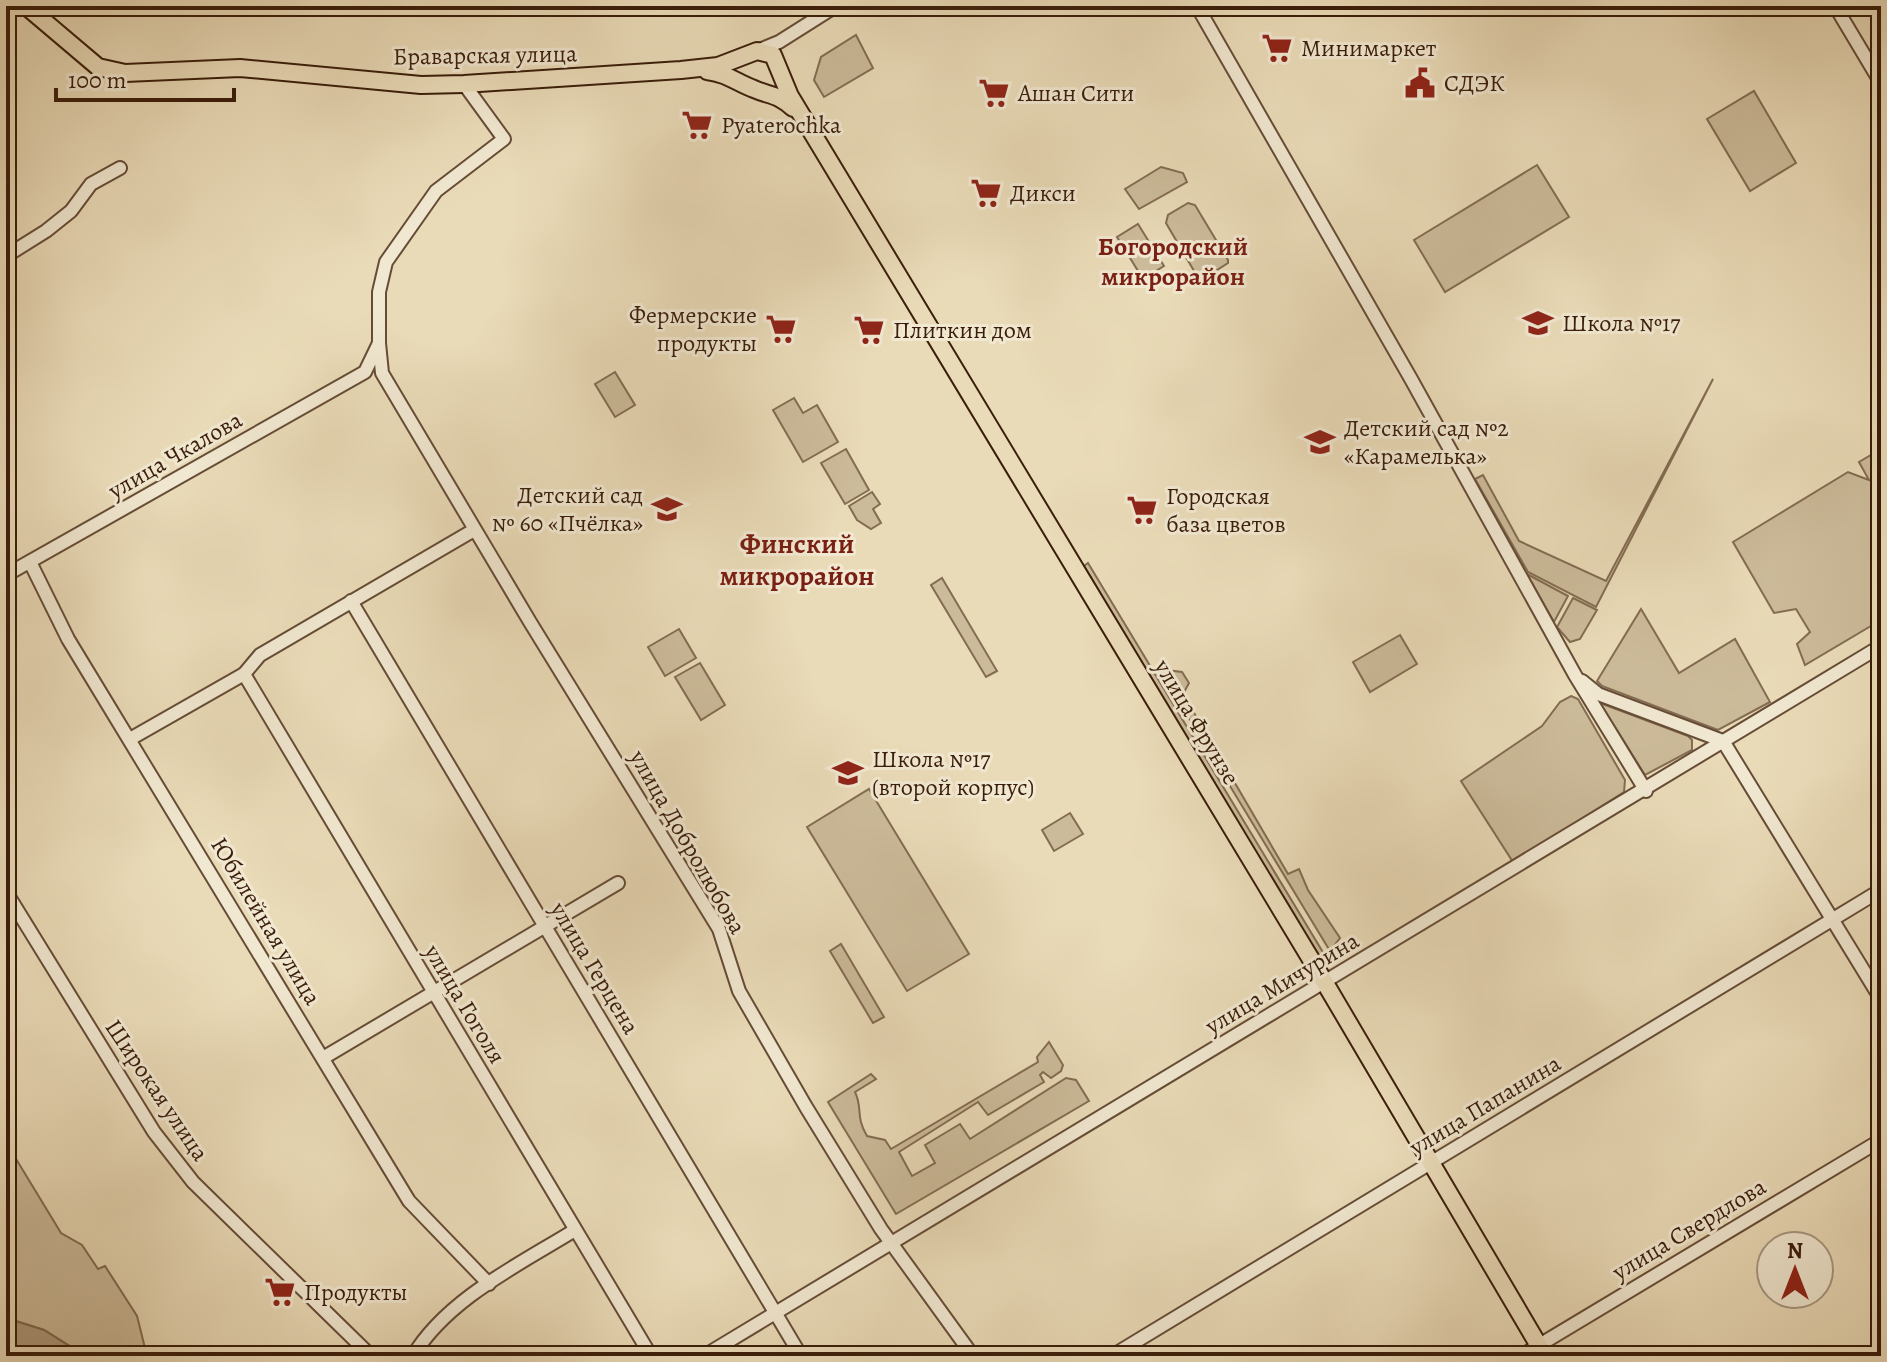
<svg xmlns="http://www.w3.org/2000/svg" width="1887" height="1362" viewBox="0 0 1887 1362" font-family="Alegreya,serif">
<style>
.green{fill:#ccbb9a;stroke:#836c52;stroke-width:2}
.water{fill:#ae9a7d;stroke:#80684f;stroke-width:2}
.lines{fill:none;stroke-linecap:round;stroke-linejoin:round}
.minor-casing{stroke:#664c36;stroke-width:16}
.major-casing{stroke:#3a1d0a;stroke-width:20}
.minor{stroke:#f1e8d1;stroke-width:12}
.major{stroke:#eadbb8;stroke-width:16}
.labels{text-anchor:middle;stroke-width:6;stroke-linejoin:round;paint-order:stroke}
.poi-label{font-size:24px;fill:#3a1d0a;stroke:#f1e8d1;text-anchor:start}
.street-label{font-size:24px;fill:#3a1d0a;stroke:#f1e8d1}
.neighbourhood-label{font-size:26px;font-weight:bold;fill:#7a1f14;stroke:#f1e8d1}
.quarter-label{font-size:28px;font-weight:bold;fill:#7a1f14;stroke:#f1e8d1}
</style>
<rect width="100%" height="100%" fill="#eadbb8"/>
<filter id="stains"><feTurbulence type="fractalNoise" baseFrequency=".0025" numOctaves="4"/><feColorMatrix values="0 0 0 0 .2 0 0 0 0 .09 0 0 0 0 .02 0 0 0 .5 -.17"/></filter>
<radialGradient id="worn" r=".72"><stop offset=".6" stop-color="#630" stop-opacity="0"/><stop offset="1" stop-color="#630" stop-opacity=".3"/></radialGradient>
<g class="green">
<path d="M 856,35 L 873,68 L 824,97 L 814,80 L 821,57 Z"/>
<path d="M 1754,91 L 1796,163 L 1750,191 L 1707,119 Z"/>
<path d="M 1537,165 L 1569,217 L 1445,292 L 1414,240 Z"/>
<path d="M 1161,167 L 1183,173 L 1187,182 L 1139,209 L 1125,189 Z"/>
<path d="M 1188,203 L 1195,205 L 1228,260 L 1228,263 L 1203,279 L 1197,276 L 1166,223 L 1168,215 Z"/>
<path d="M 1138,224 L 1164,266 L 1143,279 L 1117,237 Z"/>
<path d="M 615,372 L 635,405 L 615,417 L 595,384 Z"/>
<path d="M 1713,379 L 1596,607 L 1528,572 L 1475,479 L 1483,475 L 1519,541 L 1606,581 Z"/>
<path d="M 794,398 L 803,413 L 817,405 L 838,442 L 803,462 L 773,410 Z"/>
<path d="M 846,449 L 869,490 L 845,504 L 821,463 Z"/>
<path d="M 1881,449 L 1881,620 L 1805,665 L 1797,644 L 1810,632 L 1796,609 L 1774,613 L 1733,542 L 1848,472 L 1869,480 L 1859,462 Z"/>
<path d="M 872,492 L 880,504 L 873,509 L 881,523 L 871,529 L 857,520 L 849,506 Z"/>
<path d="M 1088,563 L 1324,954 L 1317,959 L 1084,566 Z"/>
<path d="M 1527,574 L 1568,596 L 1554,622 Z"/>
<path d="M 942,578 L 997,671 L 986,677 L 931,585 Z"/>
<path d="M 1573,598 L 1597,610 L 1580,639 L 1570,642 L 1557,627 Z"/>
<path d="M 1641,609 L 1679,673 L 1735,639 L 1770,702 L 1718,730 L 1602,686 L 1597,681 Z"/>
<path d="M 679,629 L 696,658 L 665,676 L 648,647 Z"/>
<path d="M 1400,635 L 1417,664 L 1370,692 L 1353,662 Z"/>
<path d="M 700,663 L 725,705 L 701,720 L 675,677 Z"/>
<path d="M 1159,669 L 1182,672 L 1189,683 L 1183,694 L 1288,874 L 1299,869 L 1308,890 L 1340,938 L 1330,951 Z"/>
<path d="M 1571,696 L 1578,699 L 1625,780 L 1624,792 L 1513,862 L 1461,781 L 1542,726 L 1560,702 Z"/>
<path d="M 1600,703 L 1688,736 L 1692,740 L 1692,750 L 1645,775 Z"/>
<path d="M 869,789 L 969,954 L 907,991 L 807,827 Z"/>
<path d="M 1070,813 L 1083,834 L 1054,851 L 1042,830 Z"/>
<path d="M 841,944 L 884,1017 L 873,1023 L 830,951 Z"/>
<path d="M 1049,1042 L 1063,1065 L 1061,1071 L 1051,1078 L 1043,1072 L 1040,1075 L 1044,1082 L 988,1115 L 978,1102 L 899,1152 L 912,1176 L 935,1163 L 925,1145 L 960,1124 L 970,1139 L 1066,1078 L 1076,1080 L 1089,1101 L 896,1214 L 828,1102 L 871,1074 L 876,1079 L 855,1092 C 863,1108 855,1116 867,1136 L 885,1140 L 891,1149 L 1038,1062 L 1037,1057 Z"/>
<path d="M 7,1144 L 61,1233 L 82,1245 L 98,1269 L 105,1266 L 137,1316 L 147,1356 L 86,1356 L 44,1330 L 6,1318 Z"/>
</g>
<path class="water" d="M 6,1318 L 44,1330 L 85,1356 L 6,1356 Z"/>
<g class="lines">
<g class="minor-casing">
<g id="minor">
<path d="M 1197,6 L 1411,379 L 1575,675 L 1646,791"/>
<path d="M 1835,6 L 1881,83"/>
<path d="M 757,51 L 779,42 L 836,6"/>
<path d="M 6,256 L 46,231 L 71,211 L 91,184 L 120,168"/>
<path d="M 379,343 L 382,373 L 530,622 L 719,929 L 739,991 L 806,1107 L 881,1229 L 973,1356"/>
<path d="M 30,562 L 68,639 L 409,1201 L 489,1284"/>
<path d="M 6,575 L 365,372 L 379,343 L 379,292 L 386,262 L 436,191 L 504,139 L 464,84"/>
<path d="M 351,601 L 801,1356"/>
<path d="M 244,674 L 651,1356"/>
<path d="M 1582,681 L 1598,694 L 1723,741 L 1881,999"/>
<path d="M 130,739 L 244,674 L 260,655 L 474,530"/>
<path d="M 6,892 L 154,1132 L 193,1182 L 371,1356"/>
<path d="M 323,1058 L 618,883"/>
<path d="M 413,1356 C 447,1299 520,1264 575,1230"/>
<path d="M 704,1356 L 1881,646"/>
<path d="M 1112,1356 L 1881,890"/>
<path d="M 1521,1356 L 1881,1140"/>
</g>
</g>
<g class="major-casing">
<g id="major">
<path d="M 26,6 L 98,67 L 125,73 L 240,68 L 421,85 L 464,84 L 681,70 L 718,66 L 757,51 L 773,55 L 790,96 L 1315,966 L 1545,1356"/>
<path d="M 707,71 C 729,74 735,82 754,89 C 770,96 778,94 793,108"/>
</g>
</g>
<use href="#minor" class="minor"/>
<use href="#major" class="major"/>
</g>
<defs>
<g id="supermarket-bare" transform="scale(2.4)"><path d="M-6-5.5h2.5l.6 2H6L4.5 2H-2.5L-4.4-4H-6ZM-1.5 3.2a1.3 1.3 0 1 0 .1 0ZM3 3.2a1.3 1.3 0 1 0 .1 0Z" fill="#8f2418" stroke="#f1e8d1" stroke-width="2.5" paint-order="stroke"/></g>
<g id="civic-bare" transform="scale(2.4)"><path d="M-.6-6.5H3V-4.5H.6V-3L4-1V1h2V6H-6V1h2V-1L-.6-3ZM-1.2 2.5V6h2.4V2.5Z" fill="#8f2418" stroke="#f1e8d1" stroke-width="2.5" paint-order="stroke"/></g>
<g id="school-bare" transform="scale(2.4)"><path d="M0-5L7-2L0 1L-7-2ZM-4 1L0 2.5L4 1V4Q0 6-4 4Z" fill="#8f2418" stroke="#f1e8d1" stroke-width="2.5" paint-order="stroke"/></g>
</defs>
<g fill-rule="evenodd">
<use href="#supermarket-bare" x="1277" y="48"/>
<use href="#civic-bare" x="1420" y="83"/>
<use href="#supermarket-bare" x="994" y="93"/>
<use href="#supermarket-bare" x="697" y="125"/>
<use href="#supermarket-bare" x="986" y="193"/>
<use href="#school-bare" x="1538" y="323"/>
<use href="#supermarket-bare" x="781" y="329"/>
<use href="#supermarket-bare" x="869" y="330"/>
<use href="#school-bare" x="1320" y="442"/>
<use href="#school-bare" x="667" y="509"/>
<use href="#supermarket-bare" x="1142" y="510"/>
<use href="#school-bare" x="848" y="773"/>
<use href="#supermarket-bare" x="280" y="1292"/>
</g>
<g class="labels">
<g class="poi-label">
<text x="1301" y="56">Минимаркет</text>
<text x="1444" y="91">СДЭК</text>
<text x="1018" y="101">Ашан Сити</text>
<text x="721" y="133">Pyaterochka</text>
<text x="1010" y="201">Дикси</text>
<text x="757" y="323" text-anchor="end">Фермерские<tspan x="757" dy="28">продукты</tspan></text>
<text x="1562" y="331">Школа №17</text>
<text x="893" y="338">Плиткин дом</text>
<text x="1344" y="436">Детский сад №2<tspan x="1344" dy="28">«Карамелька»</tspan></text>
<text x="643" y="503" text-anchor="end">Детский сад<tspan x="643" dy="28">№ 60 «Пчёлка»</tspan></text>
<text x="1166" y="504">Городская<tspan x="1166" dy="28">база цветов</tspan></text>
<text x="872" y="767">Школа №17<tspan x="872" dy="28">(второй корпус)</tspan></text>
<text x="304" y="1300">Продукты</text>
</g>
<g class="street-label">
<text transform="translate(485 55) rotate(-1)" y="8">Браварская улица</text>
<text transform="translate(175 455) rotate(-30)" y="8">улица Чкалова</text>
<text transform="translate(1197 722) rotate(59)" y="8">улица Фрунзе</text>
<text transform="translate(688 842) rotate(60)" y="8">улица Добролюбова</text>
<text transform="translate(266 921) rotate(59)" y="8">Юбилейная улица</text>
<text transform="translate(595 968) rotate(59)" y="8">улица Герцена</text>
<text transform="translate(1282 983) rotate(-31)" y="8">улица Мичурина</text>
<text transform="translate(465 1004) rotate(59)" y="8">улица Гоголя</text>
<text transform="translate(157 1090) rotate(56)" y="8">Широкая улица</text>
<text transform="translate(1485 1105) rotate(-31)" y="8">улица Папанина</text>
<text transform="translate(1689 1229) rotate(-31)" y="8">улица Свердлова</text>
</g>
<g class="neighbourhood-label">
<text x="1173" y="255">Богородский<tspan x="1173" dy="30">микрорайон</tspan></text>
</g>
<g class="quarter-label">
<text x="797" y="553">Финский<tspan x="797" dy="32">микрорайон</tspan></text>
</g>
</g>
<rect width="1887" height="1362" fill="none" stroke="#eadbb8" stroke-width="32"/>
<rect x="8" y="8" width="1871" height="1346" fill="none" stroke="#3a1d0a" stroke-width="4"/>
<rect x="16" y="16" width="1855" height="1330" fill="none" stroke="#3a1d0a" stroke-width="2"/>
<g transform="translate(1795 1270)"><circle r="38" fill="#f1e8d1" stroke="#a89781" stroke-width="2"/>
<path d="M0-6L14 30L0 20L-14 30Z" fill="#8f2418"/>
<text y="-12" font-size="22" font-weight="bold" text-anchor="middle" fill="#3a1d0a">N</text>
</g>
<path d="M56 88v12h178v-12" fill="none" stroke="#3a1d0a" stroke-width="4"/>
<text x="68" y="88" font-size="24" fill="#3a1d0a" stroke="#f1e8d1" stroke-width="6" paint-order="stroke">100 m</text>
<rect width="100%" height="100%" filter="url(#stains)"/>
<rect width="100%" height="100%" fill="url(#worn)"/>
</svg>
